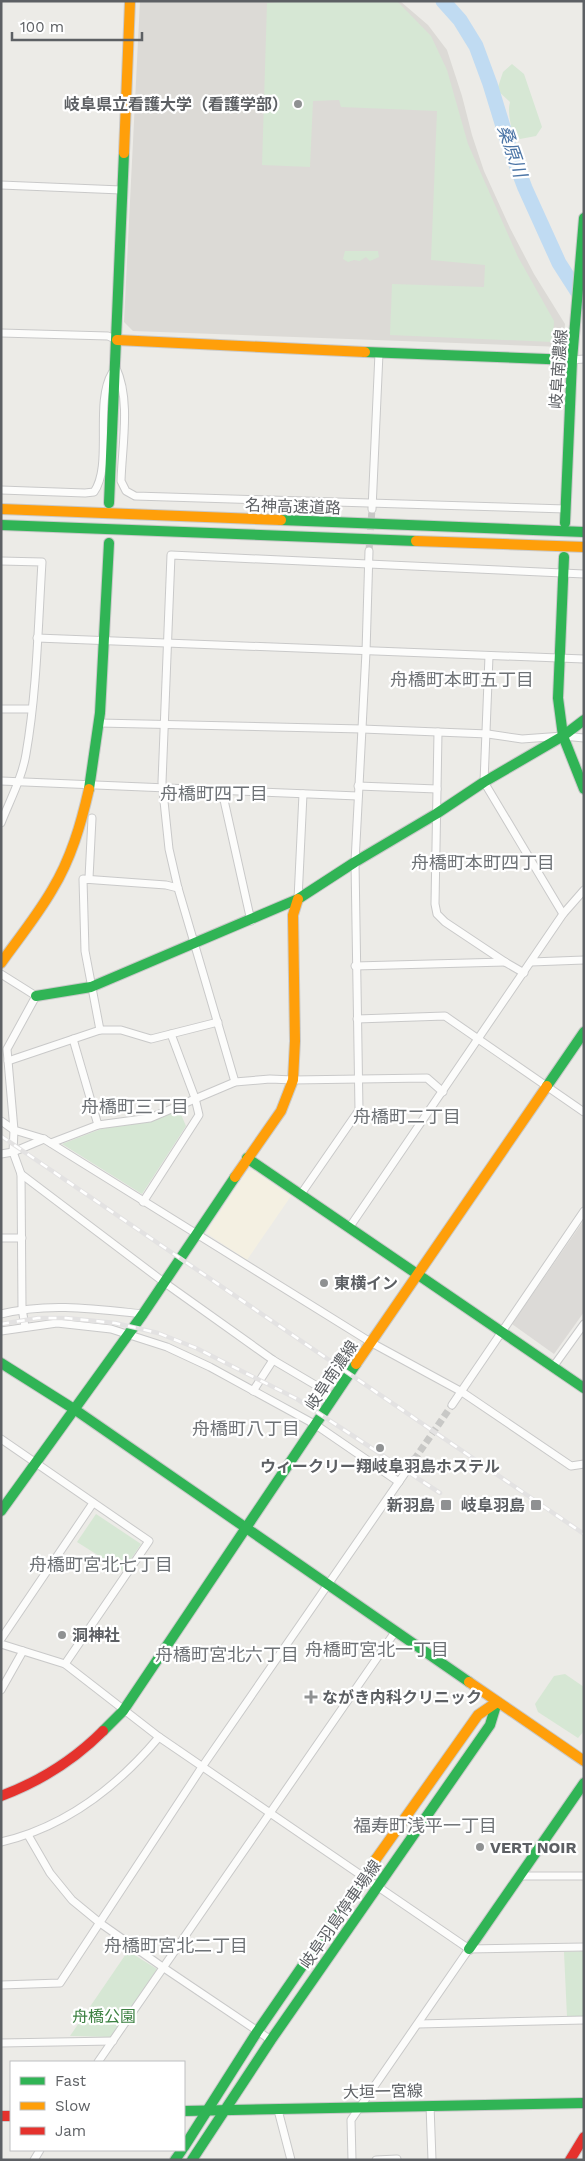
<svg xmlns="http://www.w3.org/2000/svg" width="585" height="2161" viewBox="0 0 585 2161" font-family="'Work Sans','Noto Sans JP',sans-serif">
<style>
.commercial{fill:#f4f0e2}
.industrial{fill:#dcdad7}
.education{fill:#dcdad6}
.green{fill:#d6e7d4}
.lines{fill:none;stroke-linecap:round;stroke-linejoin:round}
.river{stroke:#c0dbf2;stroke-width:15}
.street-tunnel{stroke:#c8c8c6;stroke-width:7;stroke-dasharray:7 3.5;stroke-linecap:butt}
.street-casing{stroke:#c9c9c9;stroke-width:9}
.fast-casing{stroke:#c9c9c9;stroke-width:12}
.slow-casing{stroke:#c9c9c9;stroke-width:12}
.jam-casing{stroke:#c9c9c9;stroke-width:12}
.street{stroke:#fcfcfb;stroke-width:7}
.fast{stroke:#30b455;stroke-width:10}
.slow{stroke:#ff9f0a;stroke-width:10}
.jam{stroke:#e5322d;stroke-width:10}
.rail-casing{stroke:#e3e2e2;stroke-width:4.5}
.rail{stroke:#fff;stroke-width:2.5;stroke-dasharray:8;stroke-linecap:butt}
.poi-dot{fill:#8f9192;stroke:#fff;stroke-width:2}
.labels{text-anchor:middle;stroke-width:4.5;stroke-linejoin:round;paint-order:stroke}
.poi-label{font-size:16px;font-weight:bold;fill:#5d6064;stroke:#fff;text-anchor:start}
.street-label{font-size:16px;fill:#5d6064;stroke:#fff}
.park-label{font-size:16px;fill:#3e8243;stroke:#fff}
.water-label{font-size:18px;font-style:italic;fill:#4c75a6;stroke:#fff}
.neighbourhood-label{font-size:18px;fill:#6e7276;stroke:#fff}
</style>
<rect width="100%" height="100%" fill="#ecebe7"/>
<path class="commercial" d="M 253,1170 L 291,1196 L 247,1260 L 206,1233 L 247,1171 Z"/>
<path class="industrial" d="M 584,1220 L 584,1312 L 554,1354 L 512,1324 Z"/>
<path class="education" d="M 140,1 L 400,1 L 428,25 L 447,50 L 462,96 L 472,135 L 484,171 L 510,228 L 534,274 L 565,324 L 563,347 L 133,331 L 124,322 Z"/>
<g class="green">
<path d="M 290,1 L 397,1 L 431,36 L 447,70 L 468,144 L 518,257 L 554,321 L 553,342 L 390,335 L 392,284 L 484,287 L 485,265 L 431,260 L 437,111 L 341,107 L 339,100 L 313,101 L 310,167 L 262,165 L 267,3 Z"/>
<path d="M 512,64 L 524,74 L 542,127 L 536,136 L 520,139 L 512,133 C 511,122 507,113 510,102 L 497,90 L 503,72 Z"/>
<path d="M 345,251 L 378,251 L 379,257 L 370,261 L 366,257 L 360,261 L 354,260 L 348,262 L 343,259 Z"/>
<path d="M 179,1110 L 186,1126 L 142,1194 L 62,1144 L 101,1129 L 152,1120 Z"/>
<path d="M 96,1514 L 141,1544 L 123,1571 L 77,1542 Z"/>
<path d="M 565,1674 L 584,1687 L 584,1731 L 578,1738 L 538,1712 L 535,1704 L 554,1676 Z"/>
<path d="M 128,1951 L 157,1969 L 111,2037 L 70,2036 Z"/>
<path d="M 584,1951 L 584,2016 L 567,2017 L 564,1952 Z"/>
</g>
<g class="lines">
<path class="river" d="M 443,1 L 460,20 L 476,46 L 490,84 L 509,146 L 525,188 L 559,263 L 584,302"/>
<g class="street-tunnel">
<path d="M 369,551 L 372,509"/>
<path d="M 414,1460 L 452,1405"/>
</g>
<g class="street-casing">
<g id="street">
<path d="M 1,185 L 121,190"/>
<path d="M 1,333 L 108,336 L 117,340"/>
<path d="M 572,360 L 584,359"/>
<path d="M 116,368 C 131,400 122,446 121,481 L 126,491 L 135,496 L 566,509"/>
<path d="M 1,490 L 85,493 L 94,492 C 113,465 94,403 112,373"/>
<path d="M 372,509 L 379,353"/>
<path d="M 1,561 L 42,562 C 38,626 37,691 26,754 C 22,778 10,800 1,823"/>
<path d="M 37,638 L 584,659"/>
<path d="M 489,656 L 484,782 L 563,914"/>
<path d="M 1,709 L 31,709"/>
<path d="M 99,723 L 362,729 L 488,734 L 522,739 L 563,736 L 584,738"/>
<path d="M 438,732 L 435,904 L 437,914 L 445,922 L 505,962 L 524,973"/>
<path d="M 1,781 L 358,796"/>
<path d="M 358,786 L 437,789"/>
<path d="M 222,791 L 251,921"/>
<path d="M 89,878 L 92,818"/>
<path d="M 298,899 L 303,794"/>
<path d="M 531,962 L 584,960"/>
<path d="M 355,966 L 505,962"/>
<path d="M 1,974 L 36,996 L 7,1049 L 14,1130 L 13,1152 L 21,1174 L 22,1308 L 25,1327"/>
<path d="M 357,1019 L 445,1016 L 584,1112"/>
<path d="M 100,1030 L 85,951 L 83,879 L 166,885 L 178,888"/>
<path d="M 73,1039 L 98,1125"/>
<path d="M 8,1061 L 100,1030 L 121,1030 L 151,1039 L 218,1022"/>
<path d="M 235,1082 L 178,888 L 169,849 L 162,782 L 171,555 L 584,574"/>
<path d="M 1,1121 L 14,1130 L 44,1139 L 372,1343 L 462,1392 L 571,1466 L 584,1464"/>
<path d="M 51,1143 L 98,1125 L 150,1118 L 235,1082 L 270,1079 L 293,1080 L 427,1078 L 443,1092"/>
<path d="M 1,1154 L 13,1152 L 44,1139"/>
<path d="M 21,1174 L 165,1283 L 273,1360 L 317,1386 L 331,1400"/>
<path d="M 301,1194 L 359,1110 L 355,862 L 366,652 L 369,551"/>
<path d="M 143,1202 L 199,1115 L 195,1098 L 171,1034"/>
<path d="M 349,1228 L 563,914 L 584,890"/>
<path d="M 1,1238 L 22,1238"/>
<path d="M 1,1314 C 48,1302 96,1309 143,1314"/>
<path d="M 1,1331 L 57,1323 L 111,1329 L 167,1347 L 210,1367 L 316,1425 L 399,1482"/>
<path d="M 553,1367 L 584,1324"/>
<path d="M 253,1391 L 273,1360"/>
<path d="M 452,1405 L 584,1211"/>
<path d="M 1,1439 L 149,1541 L 65,1664"/>
<path d="M 1,1639 L 93,1503"/>
<path d="M 1,1644 L 65,1664 L 159,1737 L 469,1949 L 584,1947"/>
<path d="M 1,1690 L 23,1651"/>
<path d="M 28,1835 L 50,1873 L 72,1900 L 100,1923 L 164,1968 L 271,2040"/>
<path d="M 1,1842 C 66,1827 117,1787 159,1737"/>
<path d="M 519,1876 L 584,1876"/>
<path d="M 1,1985 L 60,1983 L 202,1767 L 414,1460"/>
<path d="M 418,2024 L 584,2020"/>
<path d="M 1,2043 L 113,2041"/>
<path d="M 98,2062 L 395,1632"/>
<path d="M 430,2105 L 432,2160"/>
<path d="M 278,2110 L 291,2160"/>
<path d="M 34,2160 L 40,2150"/>
<path d="M 352,2160 L 351,2120 L 469,1949"/>
<path d="M 376,2160 L 397,2159"/>
</g>
</g>
<g class="fast-casing">
<g id="fast">
<path d="M 365,352 L 572,360"/>
<path d="M 109,503 L 124,153"/>
<path d="M 281,520 L 584,532"/>
<path d="M 565,523 L 572,360 L 584,218"/>
<path d="M 1,525 L 416,541"/>
<path d="M 564,557 L 558,698 L 563,736 L 584,789"/>
<path d="M 89,789 L 100,713 L 109,543"/>
<path d="M 36,996 L 91,987 L 298,899 L 355,862 L 436,814 L 484,782 L 563,736 L 584,720"/>
<path d="M 547,1086 L 584,1032"/>
<path d="M 247,1158 L 584,1388"/>
<path d="M 1,1363 L 74,1409 L 469,1682"/>
<path d="M 1,1511 L 143,1314 L 235,1177"/>
<path d="M 103,1731 L 123,1711 L 356,1364"/>
<path d="M 469,1949 L 584,1783"/>
<path d="M 184,2111 L 584,2103"/>
<path d="M 184,2147 L 257,2032 L 376,1859"/>
<path d="M 175,2160 L 182,2150"/>
<path d="M 192,2160 L 271,2040 L 490,1725 L 497,1702"/>
</g>
</g>
<g class="slow-casing">
<g id="slow">
<path d="M 124,153 L 130,1"/>
<path d="M 117,340 L 365,352"/>
<path d="M 1,509 L 281,520"/>
<path d="M 416,541 L 584,547"/>
<path d="M 1,963 C 18,939 37,916 52,890 C 71,859 81,824 89,789"/>
<path d="M 235,1177 L 281,1111 L 293,1080 L 295,1041 L 293,915 L 298,899"/>
<path d="M 356,1364 L 547,1086"/>
<path d="M 469,1682 L 584,1761"/>
<path d="M 376,1859 L 478,1715 L 497,1702"/>
</g>
</g>
<g class="jam-casing">
<g id="jam">
<path d="M 1,1796 C 41,1781 73,1761 103,1731"/>
<path d="M 1,2116 L 11,2116"/>
<path d="M 570,2160 L 584,2137"/>
</g>
</g>
<use href="#street" class="street"/>
<use href="#fast" class="fast"/>
<use href="#slow" class="slow"/>
<use href="#jam" class="jam"/>
<g class="rail-casing">
<g id="rail">
<path d="M 1,1136 L 584,1534"/>
<path d="M 1,1324 L 38,1318 L 66,1318 L 115,1323 L 158,1333 L 196,1348 L 297,1399 L 440,1493"/>
</g>
</g>
<use href="#rail" class="rail"/>
</g>
<g class="poi-dot">
<circle cx="298" cy="104" r="5"/>
<circle cx="324" cy="1283" r="5"/>
<circle cx="380" cy="1448" r="5"/>
<rect x="440" y="1499" width="12" height="12" rx="2.5"/>
<rect x="530" y="1499" width="12" height="12" rx="2.5"/>
<circle cx="62" cy="1635" r="5"/>
<path d="M308.5 1689.5h5v5h5v5h-5v5h-5v-5h-5v-5h5z"/>
<circle cx="480" cy="1847" r="5"/>
</g>
<g class="labels">
<g class="poi-label">
<text x="288" y="110" text-anchor="end">岐阜県立看護大学（看護学部）</text>
<text x="334" y="1289">東横イン</text>
<text x="380" y="1472" text-anchor="middle">ウィークリー翔岐阜羽島ホステル</text>
<text x="435" y="1511" text-anchor="end">新羽島</text>
<text x="525" y="1511" text-anchor="end">岐阜羽島</text>
<text x="72" y="1641">洞神社</text>
<text x="322" y="1703">ながき内科クリニック</text>
<text x="490" y="1853">VERT NOIR</text>
</g>
<g class="street-label">
<text transform="translate(558 369) rotate(-86)" y="6">岐阜南濃線</text>
<text transform="translate(293 506) rotate(2)" y="6">名神高速道路</text>
<text transform="translate(331 1375) rotate(-56)" y="6">岐阜南濃線</text>
<text transform="translate(340 1914) rotate(-55)" y="6">岐阜羽島停車場線</text>
<text transform="translate(383 2091) rotate(-1)" y="6">大垣一宮線</text>
</g>
<g class="park-label">
<text x="104" y="2022">舟橋公園</text>
</g>
<g class="water-label">
<text transform="translate(512 151) rotate(71)" y="6">桑原川</text>
</g>
<g class="neighbourhood-label">
<text x="462" y="686">舟橋町本町五丁目</text>
<text x="214" y="800">舟橋町四丁目</text>
<text x="483" y="869">舟橋町本町四丁目</text>
<text x="135" y="1113">舟橋町三丁目</text>
<text x="407" y="1123">舟橋町二丁目</text>
<text x="246" y="1435">舟橋町八丁目</text>
<text x="101" y="1571">舟橋町宮北七丁目</text>
<text x="377" y="1656">舟橋町宮北一丁目</text>
<text x="227" y="1661">舟橋町宮北六丁目</text>
<text x="425" y="1832">福寿町浅平一丁目</text>
<text x="176" y="1952">舟橋町宮北二丁目</text>
</g>
</g>
<rect width="585" height="2161" fill="none" stroke="#5d6064" stroke-width="5"/>
<rect x="10" y="2061" width="175" height="90" fill="#ffffff" stroke="#bebfc1"/>
<rect x="20" y="2077" width="25" height="8" fill="#30b455" stroke="#bebfc1"/>
<text x="55" y="2086" font-size="15" fill="#5d6064">Fast</text>
<rect x="20" y="2102" width="25" height="8" fill="#ff9f0a" stroke="#bebfc1"/>
<text x="55" y="2111" font-size="15" fill="#5d6064">Slow</text>
<rect x="20" y="2127" width="25" height="8" fill="#e5322d" stroke="#bebfc1"/>
<text x="55" y="2136" font-size="15" fill="#5d6064">Jam</text>
<path d="M12 32v8h130v-8" fill="none" stroke="#5d6064" stroke-width="2.5"/>
<text x="20" y="32" font-size="15" fill="#5d6064" stroke="#ffffff" stroke-width="4" paint-order="stroke">100 m</text>
</svg>
